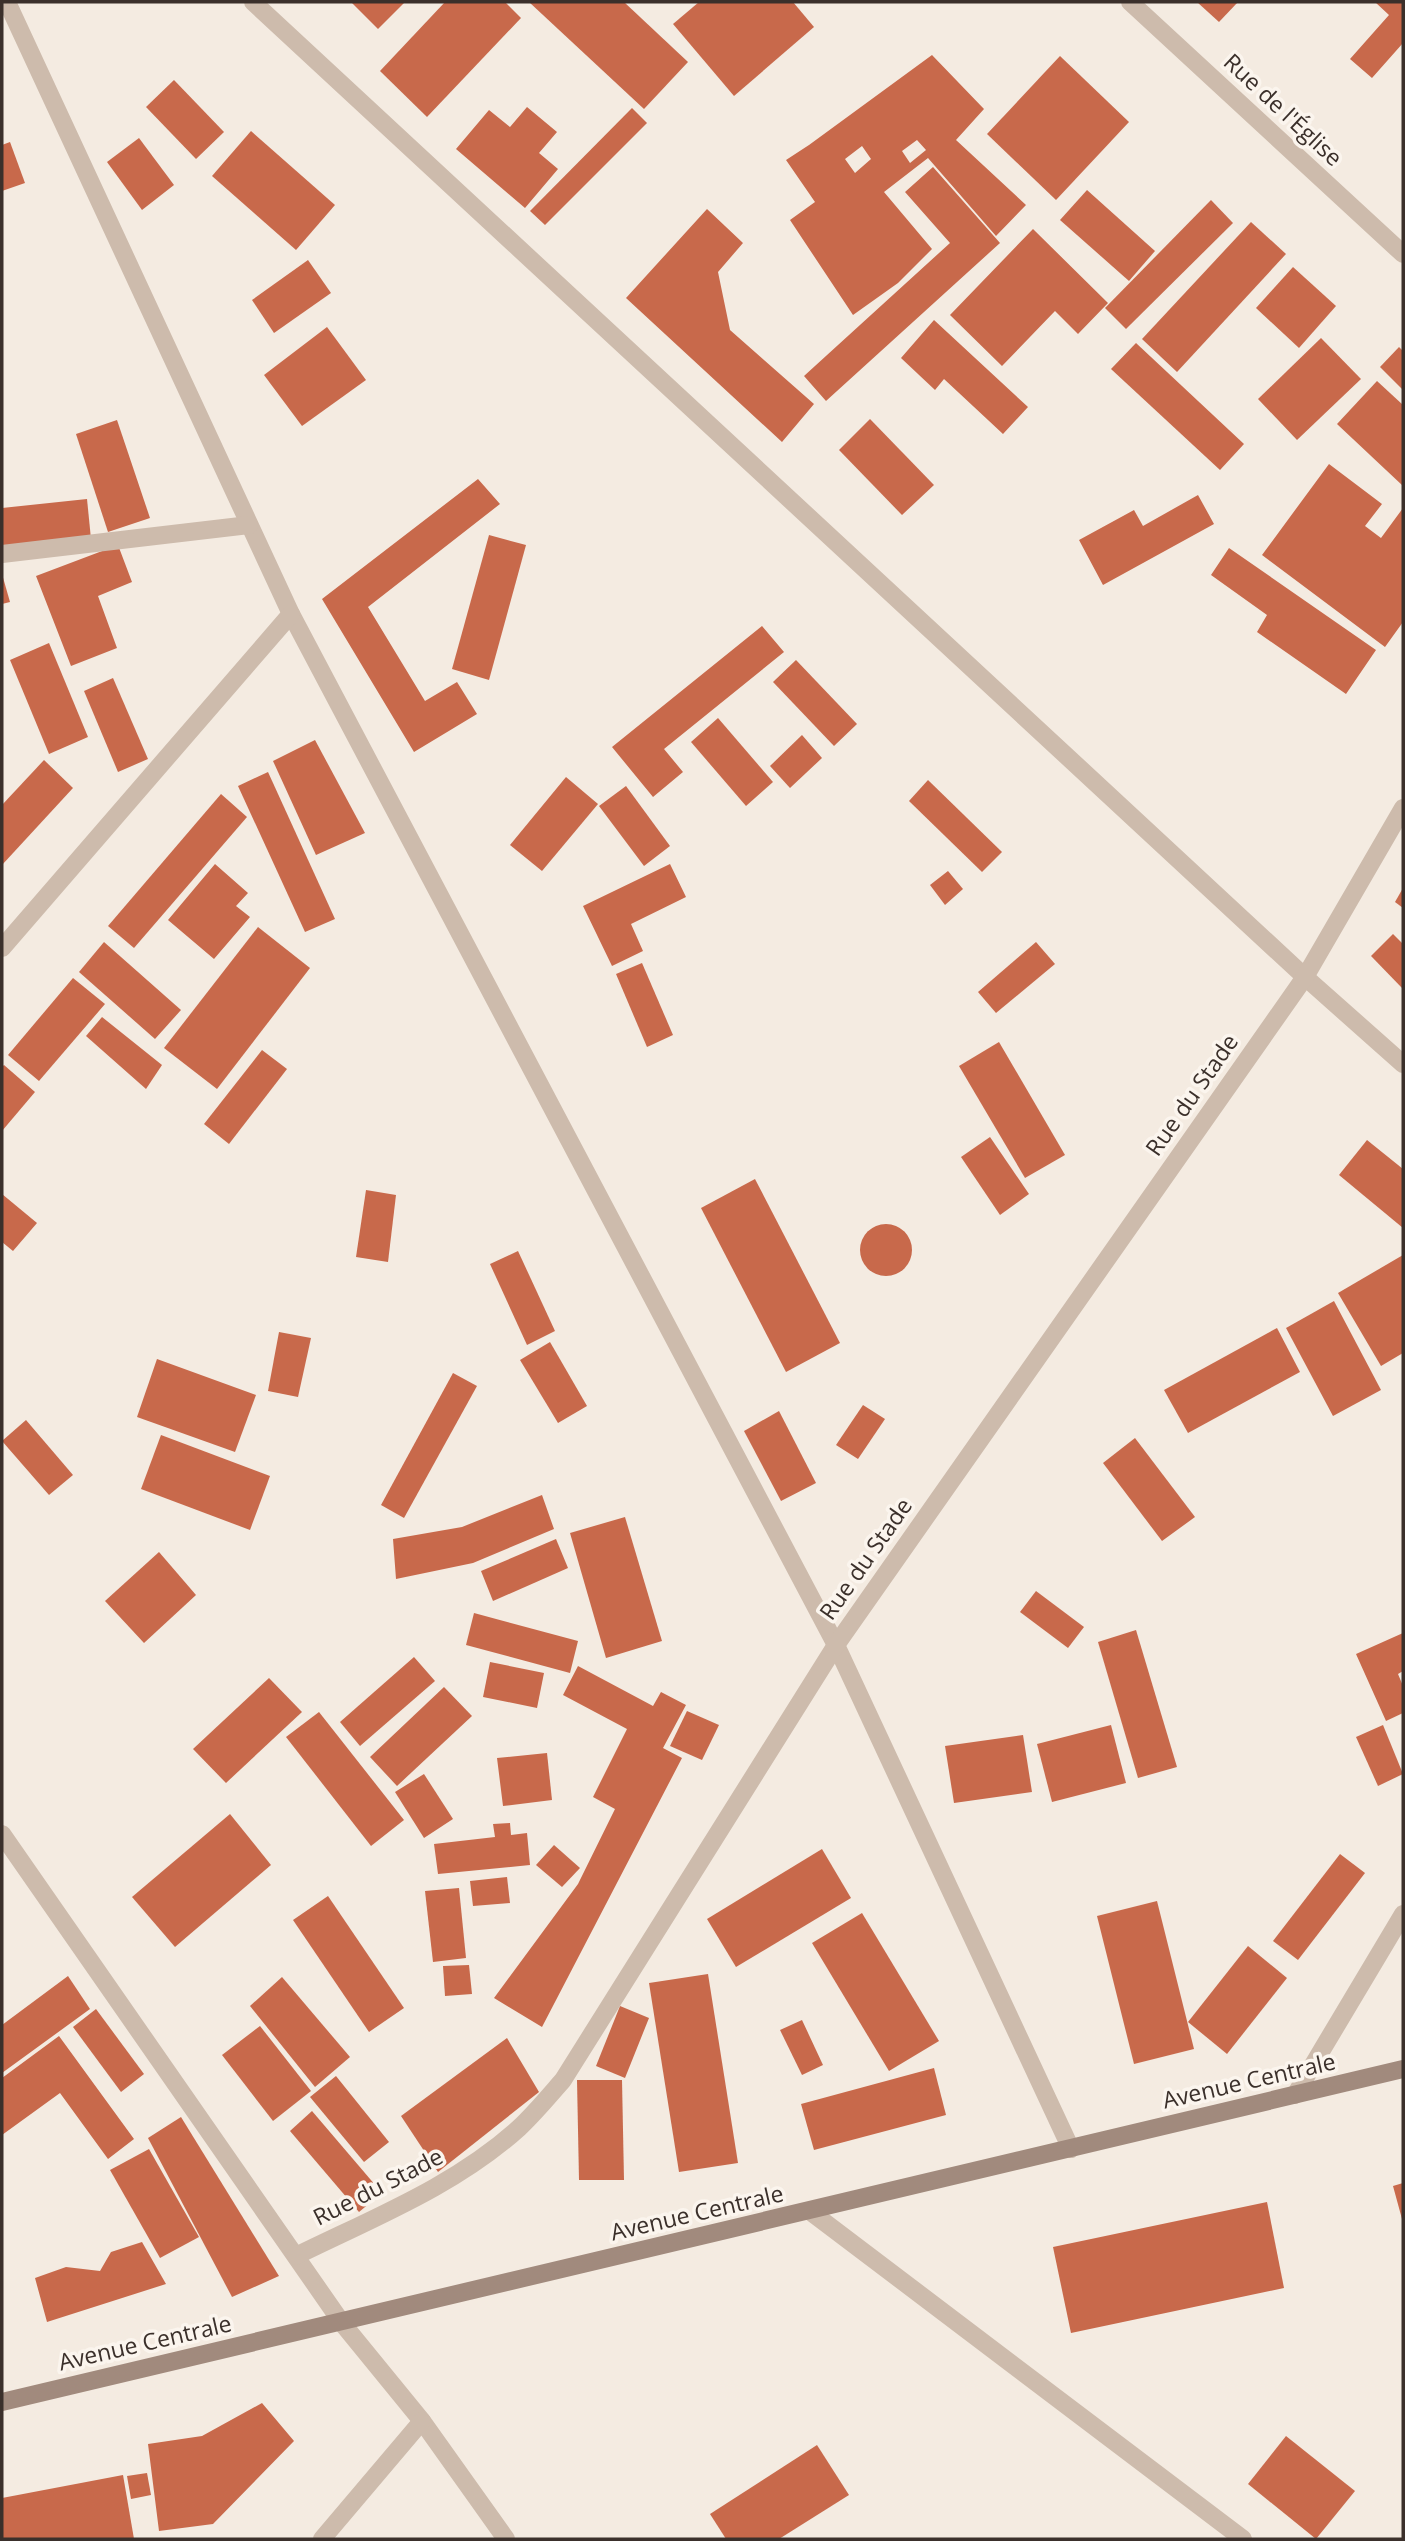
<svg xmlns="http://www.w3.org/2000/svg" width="1405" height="2541" viewBox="0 0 1405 2541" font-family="'Open Sans',sans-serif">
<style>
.building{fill:#c8694b;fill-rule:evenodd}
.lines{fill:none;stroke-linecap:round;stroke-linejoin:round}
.street{stroke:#cdbbac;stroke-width:18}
.secondary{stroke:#a18a7d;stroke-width:18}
.labels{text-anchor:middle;stroke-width:7;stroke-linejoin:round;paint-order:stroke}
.street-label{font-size:23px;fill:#3b302b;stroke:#fbf5ee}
</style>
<rect width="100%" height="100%" fill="#f4ebe1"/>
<g class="building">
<path d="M 351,2 L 405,2 L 378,29 Z"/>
<path d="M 445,2 L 505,2 L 521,18 L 427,117 L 380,71 Z"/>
<path d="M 529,2 L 624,2 L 688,62 L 644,109 Z"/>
<path d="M 699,2 L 793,2 L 814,27 L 734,96 L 673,24 Z"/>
<path d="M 1197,2 L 1238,2 L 1219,22 Z"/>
<path d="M 1375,2 L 1403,2 L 1403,43 L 1372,78 L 1350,59 L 1389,15 Z"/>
<path d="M 932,55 L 984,109 L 956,140 L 1026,205 L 996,236 L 928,158 L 884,192 L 932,249 L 898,283 L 853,315 L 790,220 L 815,202 L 786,160 L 809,145 ZM 917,140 L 926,150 L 910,163 L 902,151 ZM 862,146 L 871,159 L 855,173 L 845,159 Z"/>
<path d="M 1060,56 L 1129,122 L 1056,200 L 987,134 Z"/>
<path d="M 174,80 L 224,132 L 196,159 L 146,107 Z"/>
<path d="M 527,107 L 557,132 L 539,153 L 558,169 L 525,208 L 456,149 L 489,110 L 510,127 Z"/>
<path d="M 632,108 L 647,123 L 545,225 L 530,211 Z"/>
<path d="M 251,131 L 335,205 L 296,250 L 212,176 Z"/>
<path d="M 139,138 L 174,185 L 142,210 L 107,162 Z"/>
<path d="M 10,142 L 25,183 L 2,191 L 2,145 Z"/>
<path d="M 933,167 L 1000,243 L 826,401 L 804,376 L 950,243 L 905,192 Z"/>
<path d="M 1087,190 L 1155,251 L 1129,281 L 1060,220 Z"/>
<path d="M 1211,200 L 1233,223 L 1126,329 L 1105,308 Z"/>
<path d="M 707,209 L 743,243 L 718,272 L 730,330 L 814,404 L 782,442 L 626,298 Z"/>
<path d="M 1251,222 L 1286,254 L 1177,372 L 1142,339 Z"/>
<path d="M 1033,229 L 1108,303 L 1078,334 L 1055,311 L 1002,366 L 950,315 Z"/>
<path d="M 308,260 L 331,293 L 274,333 L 252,300 Z"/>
<path d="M 1293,267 L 1336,306 L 1299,348 L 1256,308 Z"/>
<path d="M 934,320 L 1028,407 L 1003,434 L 944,379 L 935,390 L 901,358 Z"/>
<path d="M 327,327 L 366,380 L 302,426 L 264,375 Z"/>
<path d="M 1321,338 L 1361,379 L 1297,440 L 1258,399 Z"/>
<path d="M 1136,343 L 1244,444 L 1220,470 L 1111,369 Z"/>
<path d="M 1399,347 L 1403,351 L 1403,390 L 1380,367 Z"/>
<path d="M 1377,381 L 1403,405 L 1403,486 L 1337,424 Z"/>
<path d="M 870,419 L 934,485 L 902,515 L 839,450 Z"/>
<path d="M 117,420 L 150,518 L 108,532 L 76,434 Z"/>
<path d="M 1329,464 L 1382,504 L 1365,526 L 1381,538 L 1403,508 L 1403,622 L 1385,647 L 1262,555 Z"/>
<path d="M 478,479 L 500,504 L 368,607 L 425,701 L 457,682 L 477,714 L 414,752 L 322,599 Z"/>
<path d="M 1198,495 L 1214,524 L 1103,585 L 1079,540 L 1134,510 L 1143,526 Z"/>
<path d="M 87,499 L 91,539 L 2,548 L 2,508 Z"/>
<path d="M 489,535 L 526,545 L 489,680 L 452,669 Z"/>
<path d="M 118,545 L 132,582 L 98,596 L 117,648 L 71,666 L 36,576 Z"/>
<path d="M 1229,548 L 1376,650 L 1346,694 L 1257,632 L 1267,615 L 1211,575 Z"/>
<path d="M 2,574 L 10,602 L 2,604 Z"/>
<path d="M 762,626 L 784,652 L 664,749 L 683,772 L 653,797 L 612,747 Z"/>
<path d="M 49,643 L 88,737 L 49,754 L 10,660 Z"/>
<path d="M 796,660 L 857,724 L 834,746 L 773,682 Z"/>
<path d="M 113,678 L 148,759 L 118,772 L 84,691 Z"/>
<path d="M 718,718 L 773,782 L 746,806 L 691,742 Z"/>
<path d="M 802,735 L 822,758 L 790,788 L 770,766 Z"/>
<path d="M 315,740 L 365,833 L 316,855 L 273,761 Z"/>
<path d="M 44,760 L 73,788 L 2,865 L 2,805 Z"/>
<path d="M 268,772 L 335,919 L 305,932 L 238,786 Z"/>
<path d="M 566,777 L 598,804 L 542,871 L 510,845 Z"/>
<path d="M 928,780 L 1002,852 L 982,872 L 909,801 Z"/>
<path d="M 626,786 L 670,846 L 644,866 L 599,806 Z"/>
<path d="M 221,794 L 247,817 L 134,948 L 108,926 Z"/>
<path d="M 215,864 L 248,893 L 236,906 L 250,917 L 214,959 L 168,920 Z"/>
<path d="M 670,864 L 686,897 L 631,924 L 643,951 L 612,966 L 583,906 Z"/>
<path d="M 948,871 L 963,889 L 945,905 L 930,885 Z"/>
<path d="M 1403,888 L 1403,908 L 1395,902 Z"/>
<path d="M 258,927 L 310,968 L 217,1089 L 164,1048 Z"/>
<path d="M 1393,934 L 1403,944 L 1403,989 L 1371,956 Z"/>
<path d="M 104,942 L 181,1010 L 155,1039 L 79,972 Z"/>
<path d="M 1036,942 L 1055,964 L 996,1013 L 978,992 Z"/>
<path d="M 642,963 L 673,1035 L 647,1047 L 616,974 Z"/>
<path d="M 73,978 L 105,1004 L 39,1081 L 8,1055 Z"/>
<path d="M 102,1017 L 162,1065 L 146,1089 L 86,1036 Z"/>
<path d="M 999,1042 L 1065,1155 L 1025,1178 L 959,1066 Z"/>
<path d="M 262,1050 L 287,1069 L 229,1144 L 204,1124 Z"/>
<path d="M 4,1065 L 35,1092 L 2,1131 L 2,1067 Z"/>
<path d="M 990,1137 L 1029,1194 L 1000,1215 L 961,1157 Z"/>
<path d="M 1367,1140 L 1403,1169 L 1403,1228 L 1339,1175 Z"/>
<path d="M 755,1179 L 840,1343 L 786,1372 L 701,1208 Z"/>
<path d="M 366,1190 L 396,1195 L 388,1262 L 356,1257 Z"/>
<path d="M 2,1194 L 37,1223 L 13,1251 L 2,1242 Z"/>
<circle cx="886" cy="1250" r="26"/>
<path d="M 518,1251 L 555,1331 L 527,1345 L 490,1264 Z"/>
<path d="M 1403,1255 L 1403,1353 L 1381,1366 L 1338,1293 Z"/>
<path d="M 1334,1301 L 1381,1390 L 1333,1416 L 1286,1328 Z"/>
<path d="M 1277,1328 L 1300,1372 L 1188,1433 L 1164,1390 Z"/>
<path d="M 279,1332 L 311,1338 L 298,1397 L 268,1391 Z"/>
<path d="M 550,1342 L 587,1406 L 558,1423 L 520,1360 Z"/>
<path d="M 157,1359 L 256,1395 L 235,1452 L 137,1417 Z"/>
<path d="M 453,1373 L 477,1386 L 404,1518 L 381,1505 Z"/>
<path d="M 863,1405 L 885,1419 L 858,1459 L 836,1445 Z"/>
<path d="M 779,1411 L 816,1483 L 781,1501 L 744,1431 Z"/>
<path d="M 26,1420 L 73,1475 L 49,1495 L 2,1441 Z"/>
<path d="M 161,1435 L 270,1476 L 250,1530 L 141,1489 Z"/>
<path d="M 1135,1438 L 1195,1517 L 1162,1541 L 1103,1463 Z"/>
<path d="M 542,1495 L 554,1529 L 473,1563 L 396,1579 L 393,1539 L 462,1527 Z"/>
<path d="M 625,1517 L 662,1641 L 606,1658 L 570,1533 Z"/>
<path d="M 556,1539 L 568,1568 L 493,1601 L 481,1571 Z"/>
<path d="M 159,1552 L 196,1595 L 144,1643 L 105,1601 Z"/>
<path d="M 1036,1591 L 1084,1627 L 1068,1648 L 1020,1612 Z"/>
<path d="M 474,1613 L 578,1641 L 570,1673 L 466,1645 Z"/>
<path d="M 1136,1630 L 1177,1767 L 1138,1778 L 1098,1642 Z"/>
<path d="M 1403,1633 L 1403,1671 L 1398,1674 L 1403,1686 L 1403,1713 L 1386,1721 L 1356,1654 Z"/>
<path d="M 414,1657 L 435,1681 L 360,1746 L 340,1722 Z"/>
<path d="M 490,1662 L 544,1673 L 537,1708 L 483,1697 Z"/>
<path d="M 578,1666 L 653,1706 L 661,1692 L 686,1705 L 663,1748 L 682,1758 L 542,2027 L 494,1998 L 578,1884 L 615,1809 L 593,1797 L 627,1729 L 563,1695 Z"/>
<path d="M 269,1678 L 302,1712 L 226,1783 L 193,1749 Z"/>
<path d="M 444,1687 L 472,1716 L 397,1786 L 370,1757 Z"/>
<path d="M 687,1711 L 719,1725 L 702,1760 L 670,1746 Z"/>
<path d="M 319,1712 L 404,1820 L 371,1846 L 286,1737 Z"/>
<path d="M 1111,1725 L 1126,1783 L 1052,1802 L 1037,1744 Z"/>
<path d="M 1383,1725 L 1403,1774 L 1378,1786 L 1356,1737 Z"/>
<path d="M 1023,1735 L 1032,1792 L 954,1803 L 945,1746 Z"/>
<path d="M 547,1753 L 552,1800 L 503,1806 L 497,1758 Z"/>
<path d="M 424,1774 L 453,1819 L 424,1838 L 395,1792 Z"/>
<path d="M 230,1814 L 271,1865 L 175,1947 L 132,1897 Z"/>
<path d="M 510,1823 L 511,1835 L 527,1833 L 530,1865 L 438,1874 L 434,1844 L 495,1837 L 493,1824 Z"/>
<path d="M 554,1845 L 580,1868 L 562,1887 L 536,1865 Z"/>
<path d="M 822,1849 L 851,1898 L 736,1967 L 707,1919 Z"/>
<path d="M 1340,1854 L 1365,1873 L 1298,1960 L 1273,1941 Z"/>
<path d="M 507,1877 L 510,1903 L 473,1906 L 470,1881 Z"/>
<path d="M 459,1888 L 466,1958 L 433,1962 L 425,1891 Z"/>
<path d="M 328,1896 L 404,2008 L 369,2032 L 293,1920 Z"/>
<path d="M 1157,1901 L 1194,2049 L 1134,2064 L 1097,1916 Z"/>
<path d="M 862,1913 L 939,2041 L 889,2071 L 812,1943 Z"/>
<path d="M 1248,1946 L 1287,1978 L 1227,2054 L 1188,2022 Z"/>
<path d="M 469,1965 L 472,1994 L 445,1996 L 443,1966 Z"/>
<path d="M 708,1974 L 738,2163 L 679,2172 L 649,1983 Z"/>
<path d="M 68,1976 L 90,2009 L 2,2073 L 2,2025 Z"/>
<path d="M 282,1977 L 350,2057 L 315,2087 L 250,2006 Z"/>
<path d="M 620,2006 L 649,2018 L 625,2078 L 596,2066 Z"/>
<path d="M 96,2009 L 144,2074 L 121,2092 L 73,2027 Z"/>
<path d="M 802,2020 L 823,2065 L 802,2075 L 780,2030 Z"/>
<path d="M 260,2026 L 311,2091 L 273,2121 L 222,2055 Z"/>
<path d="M 59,2036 L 134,2139 L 108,2159 L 60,2093 L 2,2135 L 2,2078 Z"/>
<path d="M 507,2038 L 539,2092 L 438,2172 L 401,2116 Z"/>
<path d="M 934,2068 L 946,2115 L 814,2150 L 801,2104 Z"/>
<path d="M 336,2076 L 389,2142 L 364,2162 L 310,2097 Z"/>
<path d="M 577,2080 L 622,2080 L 624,2180 L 579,2180 Z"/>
<path d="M 312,2111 L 382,2193 L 359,2212 L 290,2131 Z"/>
<path d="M 181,2117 L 279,2276 L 232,2297 L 148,2138 Z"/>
<path d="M 149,2149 L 199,2237 L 160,2258 L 110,2170 Z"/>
<path d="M 1403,2183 L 1403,2219 L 1402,2219 L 1393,2186 Z"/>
<path d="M 1267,2202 L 1284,2288 L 1071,2333 L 1053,2247 Z"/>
<path d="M 142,2242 L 166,2284 L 47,2322 L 35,2278 L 66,2267 L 100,2271 L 111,2252 Z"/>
<path d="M 262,2403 L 294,2441 L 213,2524 L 159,2531 L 148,2444 L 202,2436 Z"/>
<path d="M 1286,2436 L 1355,2491 L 1316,2539 L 1248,2484 Z"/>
<path d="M 817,2445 L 849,2495 L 779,2539 L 726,2539 L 710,2514 Z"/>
<path d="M 147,2473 L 151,2495 L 131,2499 L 127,2476 Z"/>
<path d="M 123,2475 L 134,2539 L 2,2539 L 2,2498 Z"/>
</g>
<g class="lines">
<g class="street">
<path d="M 7,2 L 291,614 L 836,1645 L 1071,2149"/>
<path d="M 253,2 L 1305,977 L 1403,1064"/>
<path d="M 1130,2 L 1403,254"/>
<path d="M 2,554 L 249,525"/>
<path d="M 2,948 L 291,614"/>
<path d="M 2,1834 L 342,2323 L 422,2421 L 506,2539"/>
<path d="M 1295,2095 L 1403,1914"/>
<path d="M 811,2212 L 1243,2539"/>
<path d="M 296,2256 C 373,2218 455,2186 519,2128 C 535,2113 549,2096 563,2080 L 836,1645 L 1305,977 L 1403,808"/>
<path d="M 322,2539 L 422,2421"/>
</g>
<path class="secondary" d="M 2,2402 C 469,2293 936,2181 1403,2069"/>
</g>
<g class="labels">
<g class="street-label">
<text transform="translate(1283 110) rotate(43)" y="8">Rue de l'Église</text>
<text transform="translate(1192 1095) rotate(-55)" y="8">Rue du Stade</text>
<text transform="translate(866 1559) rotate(-55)" y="8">Rue du Stade</text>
<text transform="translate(1249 2081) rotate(-13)" y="8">Avenue Centrale</text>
<text transform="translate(378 2187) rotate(-27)" y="8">Rue du Stade</text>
<text transform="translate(697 2213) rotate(-13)" y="8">Avenue Centrale</text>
<text transform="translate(145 2343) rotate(-13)" y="8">Avenue Centrale</text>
</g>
</g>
<rect width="1405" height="2541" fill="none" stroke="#3b302b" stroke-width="7"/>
</svg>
